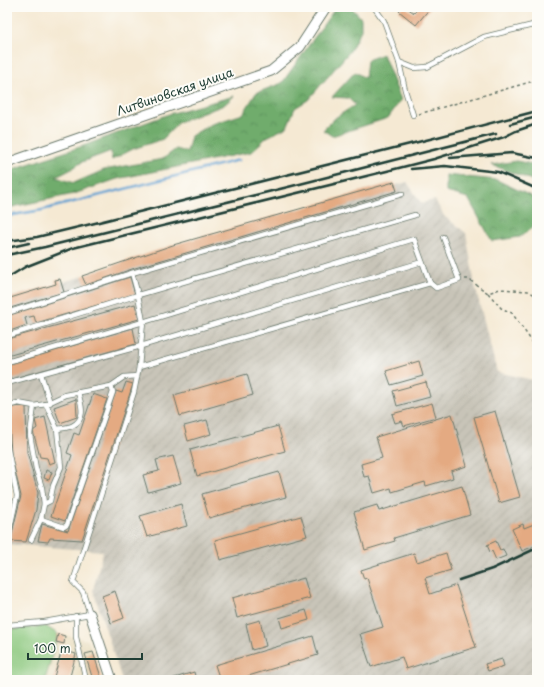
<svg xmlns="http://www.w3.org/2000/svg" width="544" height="687" viewBox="0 0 544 687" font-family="'Playpen Sans',sans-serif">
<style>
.built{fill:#e7daba}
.industrial{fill:url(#industrial-furrows)}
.grass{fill:#8ac77d;stroke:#548258}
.forest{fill:url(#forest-crowns);stroke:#477450}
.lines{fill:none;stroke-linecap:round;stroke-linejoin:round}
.stream{stroke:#5fa0d2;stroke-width:2.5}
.building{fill:#e4aa82}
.lane-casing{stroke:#6a796c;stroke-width:6}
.street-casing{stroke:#6a796c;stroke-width:11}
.path{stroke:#6a796c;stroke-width:1.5;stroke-dasharray:3 3;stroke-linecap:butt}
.lane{stroke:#fff;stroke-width:4.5}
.street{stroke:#fff;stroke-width:9}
.rail{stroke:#1f3d34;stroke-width:2.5}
.labels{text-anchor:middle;stroke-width:4;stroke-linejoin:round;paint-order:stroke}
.street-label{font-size:12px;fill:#1f3d34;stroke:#fdfcf7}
</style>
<defs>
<pattern id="industrial-furrows" width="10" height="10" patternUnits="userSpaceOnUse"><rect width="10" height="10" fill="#c8c4b8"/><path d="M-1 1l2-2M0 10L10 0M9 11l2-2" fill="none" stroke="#aba99f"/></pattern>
<pattern id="forest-crowns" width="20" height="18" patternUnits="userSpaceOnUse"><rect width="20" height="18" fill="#6fac6c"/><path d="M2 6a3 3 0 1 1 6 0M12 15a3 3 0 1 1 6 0" fill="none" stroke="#5b8d5a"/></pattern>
</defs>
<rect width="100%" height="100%" fill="#fdfcf7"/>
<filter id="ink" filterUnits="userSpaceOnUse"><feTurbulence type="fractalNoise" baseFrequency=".025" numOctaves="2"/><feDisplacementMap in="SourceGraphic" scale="8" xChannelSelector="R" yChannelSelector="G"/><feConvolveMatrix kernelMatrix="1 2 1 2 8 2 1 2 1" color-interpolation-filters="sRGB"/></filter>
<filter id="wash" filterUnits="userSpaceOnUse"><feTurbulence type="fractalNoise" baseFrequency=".012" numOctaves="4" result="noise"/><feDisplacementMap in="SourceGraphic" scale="16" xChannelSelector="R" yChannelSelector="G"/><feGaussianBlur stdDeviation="0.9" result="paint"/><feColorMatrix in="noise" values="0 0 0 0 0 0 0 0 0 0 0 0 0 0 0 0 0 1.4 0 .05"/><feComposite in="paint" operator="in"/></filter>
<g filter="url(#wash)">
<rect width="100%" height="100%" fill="#f5e9d3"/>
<path class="built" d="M 58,634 L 88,640 L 102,680 L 45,680 Z"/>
<path class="industrial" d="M 407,182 L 421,203 L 435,200 L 444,216 L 466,233 L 475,286 L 497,372 L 537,381 L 537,673 L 517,680 L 122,680 L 93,590 L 103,551 L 7,544 L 7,525 L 18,492 L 7,433 L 7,299 L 173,249 Z"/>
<path class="grass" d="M 45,626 L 58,634 L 45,680 L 7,680 L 7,630 Z"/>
<g class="forest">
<path d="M 336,7 L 351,7 L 361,18 L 361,30 L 350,51 L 308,100 L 295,108 L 287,127 L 267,137 L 251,152 L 117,179 L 74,194 L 7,208 L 7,171 L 83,146 L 169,114 L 234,96 L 224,105 L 179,122 L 163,139 L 133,149 L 112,160 L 111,151 L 82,162 L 70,170 L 56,177 L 74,183 L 104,170 L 163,159 L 176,149 L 187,152 L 191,136 L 209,125 L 243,114 L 256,93 L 282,83 Z"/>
<path d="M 383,54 L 401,100 L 388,118 L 332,136 L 323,130 L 335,118 L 355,105 L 348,98 L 332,97 L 355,72 L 365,78 L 367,60 Z"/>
<path d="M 516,161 L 537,165 L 537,182 L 492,165 Z"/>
<path d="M 446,175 L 497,180 L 537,199 L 537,224 L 520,237 L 492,241 L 468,198 L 446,192 Z"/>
</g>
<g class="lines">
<path class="stream" d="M 7,216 L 42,210 L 239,160"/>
</g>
<g id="blocks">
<g class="building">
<path d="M 402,7 L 406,7 L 414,13 L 419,7 L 431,7 L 416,25 L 399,11 Z"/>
<path d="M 394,182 L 397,191 L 135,268 L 86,285 L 82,276 L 173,245 Z"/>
<path d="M 130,277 L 135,294 L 36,323 L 34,316 L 25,318 L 27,325 L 7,332 L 7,316 Z"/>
<path d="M 60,279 L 64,292 L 7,309 L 7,299 L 56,284 L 55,280 Z"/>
<path d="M 135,304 L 139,319 L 7,356 L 7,339 Z"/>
<path d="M 133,328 L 136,344 L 7,380 L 7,365 Z"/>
<path d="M 419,361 L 423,376 L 391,385 L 386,371 Z"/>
<path d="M 247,374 L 253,395 L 180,416 L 174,395 Z"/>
<path d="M 126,382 L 133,384 L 82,540 L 50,538 L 48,542 L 38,541 L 42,524 L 68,531 L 116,391 L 122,393 Z"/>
<path d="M 426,382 L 430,397 L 397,406 L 393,391 Z"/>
<path d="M 93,394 L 107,399 L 65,521 L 51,516 L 72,455 L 67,453 L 74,433 L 79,435 Z"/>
<path d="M 76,399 L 77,417 L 60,423 L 54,407 Z"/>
<path d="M 432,403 L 436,417 L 404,426 L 402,421 L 395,423 L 392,414 Z"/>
<path d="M 26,406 L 27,452 L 38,493 L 36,510 L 26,542 L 10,541 L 21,496 L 11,454 L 9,418 L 11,407 Z"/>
<path d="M 495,411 L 520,497 L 499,503 L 474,417 Z"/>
<path d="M 452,414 L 467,466 L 451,471 L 453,478 L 426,486 L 425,482 L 392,492 L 391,488 L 374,493 L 369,476 L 364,477 L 361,464 L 382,458 L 376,437 Z"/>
<path d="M 45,417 L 55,462 L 49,464 L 47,458 L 40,457 L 33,431 L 37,428 L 35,420 Z"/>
<path d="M 207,420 L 211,434 L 188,441 L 184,426 Z"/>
<path d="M 278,426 L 285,451 L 197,476 L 190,450 Z"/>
<path d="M 173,456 L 181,483 L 148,492 L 143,475 L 159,471 L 156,460 Z"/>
<path d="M 46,470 L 52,472 L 49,480 L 44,478 Z"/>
<path d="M 279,472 L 286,497 L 209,518 L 202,494 Z"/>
<path d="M 462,486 L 470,515 L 394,538 L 395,541 L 365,550 L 354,512 L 377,505 L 379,511 Z"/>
<path d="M 181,504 L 187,526 L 147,537 L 140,516 Z"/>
<path d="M 301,516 L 307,536 L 220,560 L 215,540 Z"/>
<path d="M 523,524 L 524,528 L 534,524 L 537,531 L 537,545 L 522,551 L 512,529 Z"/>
<path d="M 496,541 L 500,550 L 503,549 L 506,556 L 496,560 L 492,551 L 490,552 L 487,545 Z"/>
<path d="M 414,553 L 417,562 L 446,553 L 451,570 L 425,578 L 430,594 L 456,585 L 476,647 L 406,669 L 402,657 L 371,667 L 360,634 L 383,627 L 367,578 L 364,579 L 361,570 Z"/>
<path d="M 304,578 L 310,598 L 237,618 L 232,598 Z"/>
<path d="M 115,591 L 124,618 L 111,623 L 102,596 Z"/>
<path d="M 306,610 L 309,620 L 282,628 L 279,618 Z"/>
<path d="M 260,620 L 266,646 L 252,650 L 246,624 Z"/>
<path d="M 58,634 L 65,636 L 64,644 L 56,642 Z"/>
<path d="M 313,636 L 318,655 L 235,680 L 220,680 L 215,665 Z"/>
<path d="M 62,650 L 76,654 L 69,680 L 53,680 Z"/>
<path d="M 93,652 L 102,680 L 93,680 L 85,654 Z"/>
<path d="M 502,659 L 504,666 L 488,671 L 485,664 Z"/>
<path d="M 194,672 L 196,680 L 168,680 Z"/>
</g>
</g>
</g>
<g filter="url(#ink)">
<use href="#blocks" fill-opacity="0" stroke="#6a796c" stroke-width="1"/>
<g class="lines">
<g class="lane-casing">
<g id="lane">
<path d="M 374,7 L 384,21 L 399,62 L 405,90 L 413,115"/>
<path d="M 399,62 L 414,68 L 427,67 L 484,37 L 537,24"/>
<path d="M 430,283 L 436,288 L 459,280 L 443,237"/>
<path d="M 7,313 L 132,273 L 402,194"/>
<path d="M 7,336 L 138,295 L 415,215"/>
<path d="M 7,362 L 143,322 L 414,239 L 430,283 L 139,367"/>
<path d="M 41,374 L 50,403"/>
<path d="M 7,383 L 141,346 L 422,262"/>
<path d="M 7,407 L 7,406 L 18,403 L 34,406 L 46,404 L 65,395 L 111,386 L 124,377 L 137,376"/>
<path d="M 57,429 C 61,428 68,428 72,426 C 87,419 81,404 78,392"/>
<path d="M 7,445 L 17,496 L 8,537"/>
<path d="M 44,504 L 50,501 L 53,486 L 61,467 L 57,429 L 46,404"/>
<path d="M 41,519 L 64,527 L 67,525 L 113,392 L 111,386"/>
<path d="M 31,540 L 41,519 L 44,504 L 42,488 L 36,469 L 30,435 L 34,406"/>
<path d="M 76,616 L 76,637 L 86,680"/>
<path d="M 7,625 L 44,622 L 90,614 L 83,592 L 73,582 L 134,392 L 139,367 L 143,322 L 138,295 L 132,273"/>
</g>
</g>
<g class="street-casing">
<g id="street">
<path d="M 7,163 L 271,71 L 300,47 L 326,7"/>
<path d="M 90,614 L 112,680"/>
</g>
</g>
<g class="path">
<path d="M 419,114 L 537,80"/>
<path d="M 465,279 L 468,279 L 488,293 L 500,289 L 528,291 L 537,296"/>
<path d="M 488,293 L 501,308 L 512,313 L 533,343 L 537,344"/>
</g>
<use href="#lane" class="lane"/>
<use href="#street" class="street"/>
<g class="rail">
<path d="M 510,124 L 537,117"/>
<path d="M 450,158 L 512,153 L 537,158"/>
<path d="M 411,169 L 445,166 L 498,172 L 537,189"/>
<path d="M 7,241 L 37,237 L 87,225 L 434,138 L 537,111"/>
<path d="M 7,248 L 29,243"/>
<path d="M 7,255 L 45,247 L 292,186 L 496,134"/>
<path d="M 7,278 L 25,267 L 73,248 L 387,171 L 434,159 L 504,137 L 516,131 L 537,124"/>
<path d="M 459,580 L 492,569 L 537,548"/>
</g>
</g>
</g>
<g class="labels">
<g class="street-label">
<text transform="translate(175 92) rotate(-19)" y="4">Литвиновская улица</text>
</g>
</g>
<rect width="544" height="687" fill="none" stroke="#fdfcf7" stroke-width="24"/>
<path d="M28 653v6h114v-6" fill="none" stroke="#1f3d34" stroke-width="2"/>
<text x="34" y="653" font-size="12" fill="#1f3d34" stroke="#fdfcf7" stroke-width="3" paint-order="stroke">100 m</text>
</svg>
